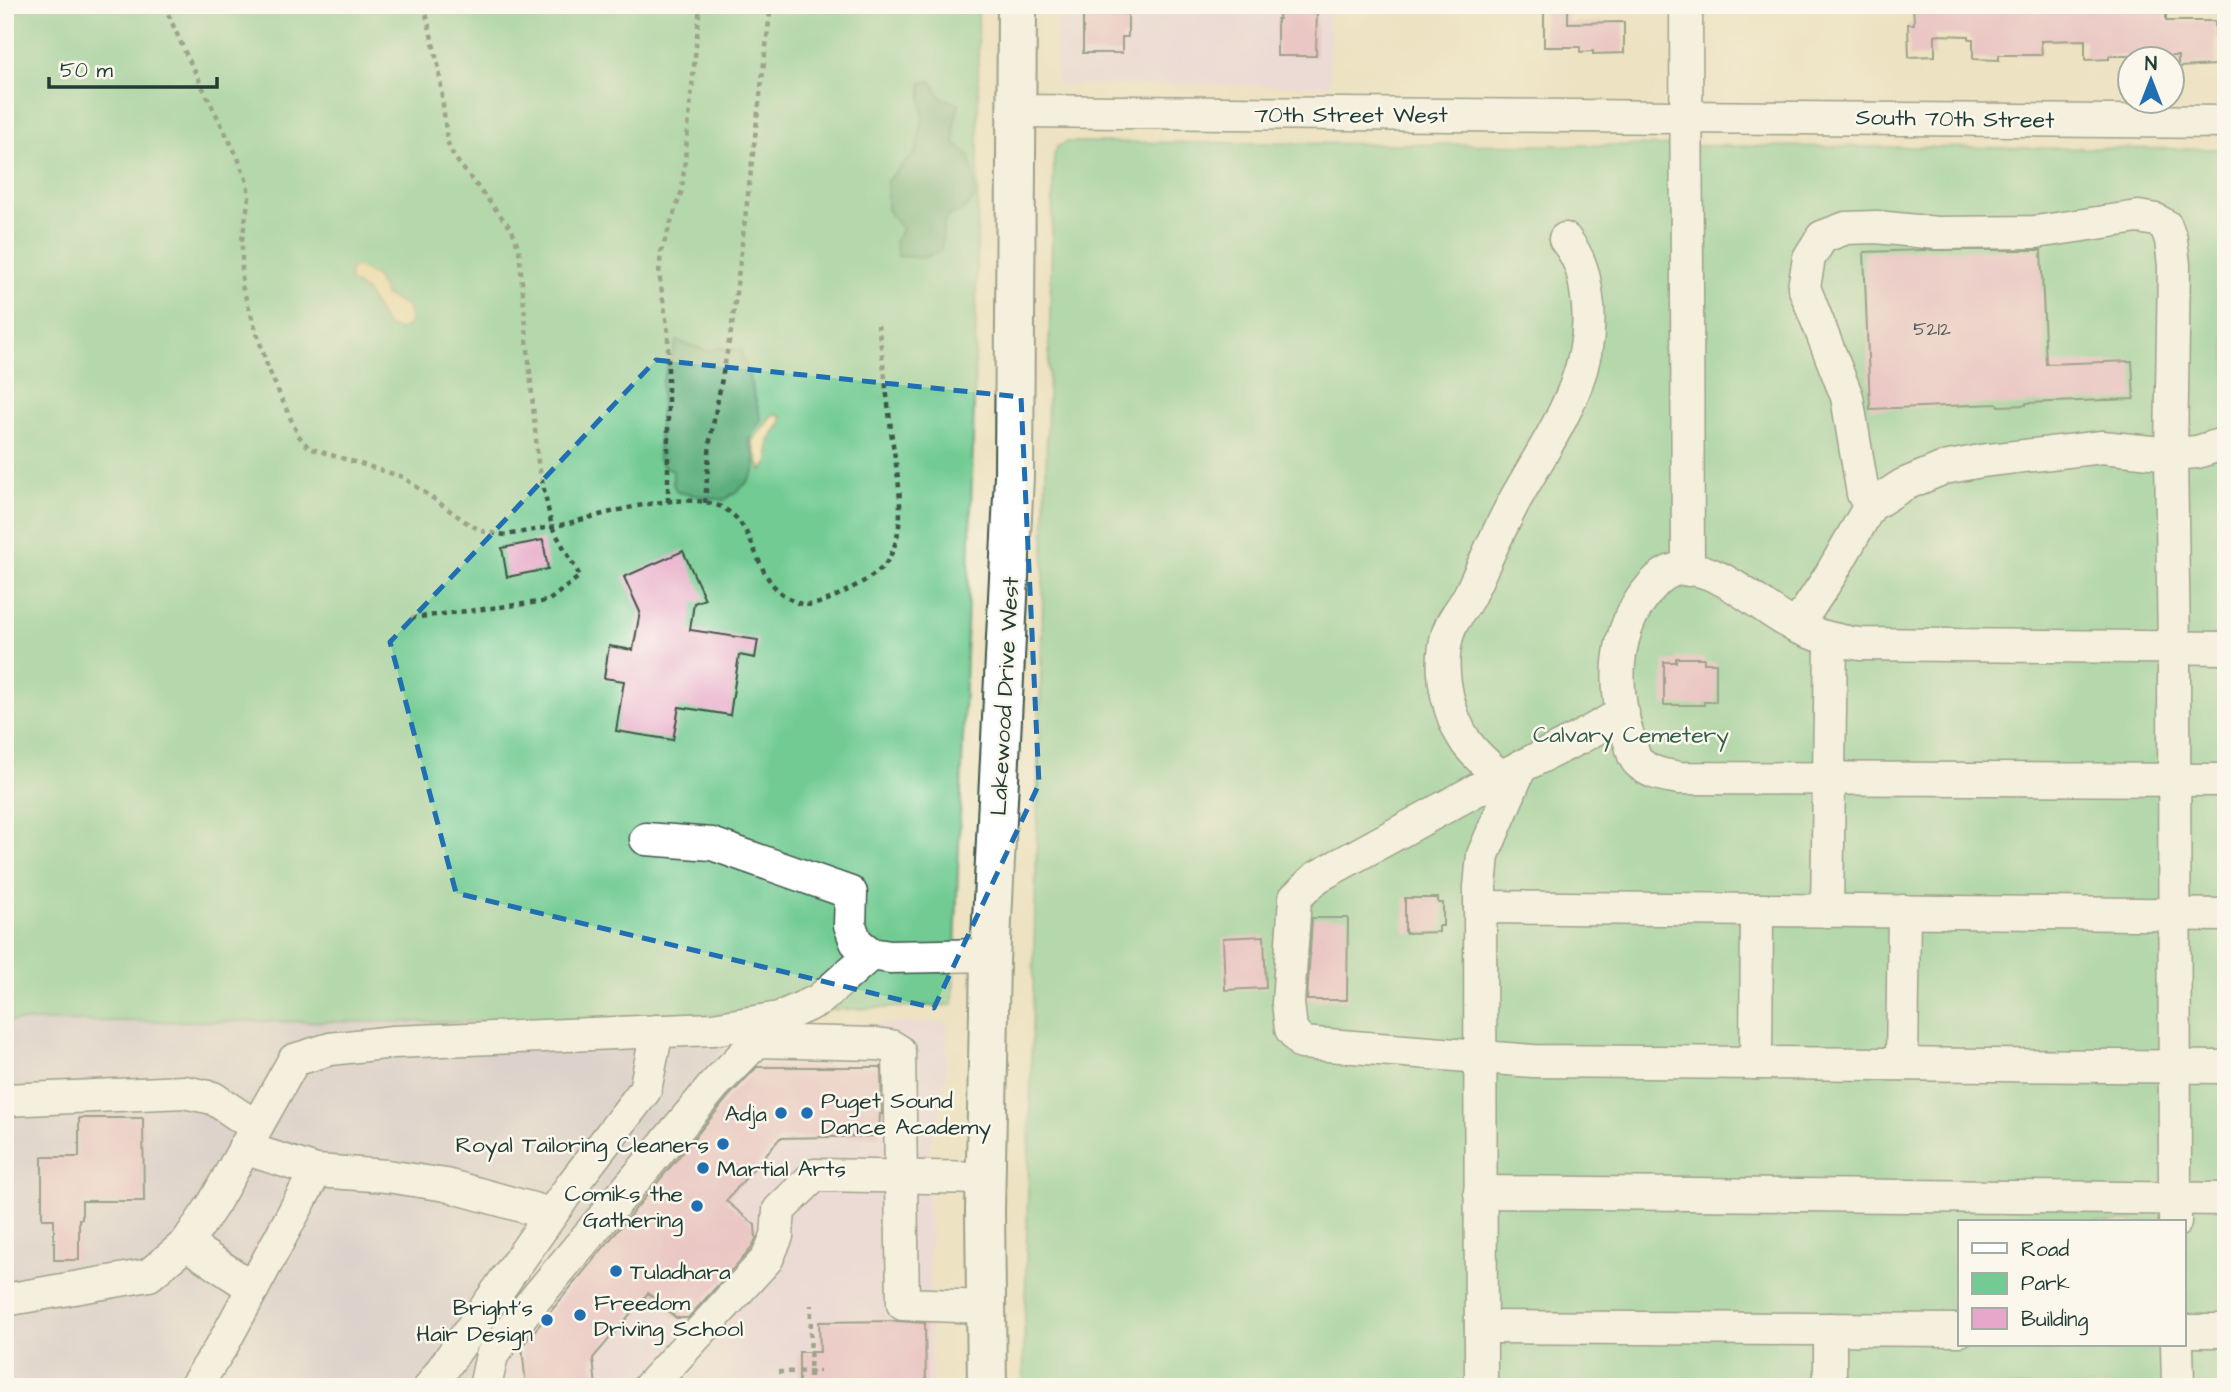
<svg xmlns="http://www.w3.org/2000/svg" width="2231" height="1392" viewBox="0 0 2231 1392" font-family="'Architects Daughter',sans-serif">
<style>
.built{fill:#ead1ed}
.industrial{fill:#cabfd7}
.green{fill:#71cb93;stroke:#488464;stroke-width:2;fill-rule:evenodd}
.forest{fill:#5caf7d;stroke:#3e7658;stroke-width:2}
.sand{fill:#eeda9e;stroke:#868c69;stroke-width:2}
.building{fill:#e7a7ca}
.lines{fill:none;stroke-linecap:round;stroke-linejoin:round}
.minor-casing{stroke:#3e5649;stroke-width:35}
.major-casing{stroke:#3e5649;stroke-width:42}
.path{stroke:#3e5649;stroke-width:4.5;stroke-dasharray:5 5;stroke-linecap:butt}
.minor{stroke:#fff;stroke-width:32}
.major{stroke:#fff;stroke-width:38}
.marked{fill:none;stroke:#1f6fb2;stroke-width:5;stroke-dasharray:14 9;stroke-linejoin:round}
.poi-dot{fill:#1f6fb2;stroke:#fbf7ec;stroke-width:2.5}
.labels{text-anchor:middle;stroke-width:5;stroke-linejoin:round;paint-order:stroke}
.number-label{font-size:19px;fill:#51585a}
.street-label{font-size:23px;fill:#1f3d34;stroke:#fbf7ec}
.park-label{font-size:23px;fill:#34604c;stroke:#fbf7ec}
.poi-label{font-size:23px;fill:#1f3d34;stroke:#fbf7ec;text-anchor:start}
</style>
<rect width="100%" height="100%" fill="#fbf7ec"/>
<filter id="ink" filterUnits="userSpaceOnUse"><feTurbulence type="fractalNoise" baseFrequency=".0143" numOctaves="2"/><feDisplacementMap in="SourceGraphic" scale="14" xChannelSelector="R" yChannelSelector="G"/><feConvolveMatrix kernelMatrix="1 2 1 2 8 2 1 2 1" color-interpolation-filters="sRGB"/></filter>
<filter id="wash" filterUnits="userSpaceOnUse"><feTurbulence type="fractalNoise" baseFrequency=".00686" numOctaves="4" result="noise"/><feDisplacementMap in="SourceGraphic" scale="28" xChannelSelector="R" yChannelSelector="G"/><feGaussianBlur stdDeviation="1.57" result="paint"/><feColorMatrix in="noise" values="0 0 0 0 0 0 0 0 0 0 0 0 0 0 0 0 0 1.4 0 .05"/><feComposite in="paint" operator="in"/></filter>
<g filter="url(#wash)">
<rect width="100%" height="100%" fill="#ede2c1"/>
<g class="built">
<path d="M 1057,5 L 1330,5 L 1330,86 L 1057,85 Z"/>
<path d="M 948,1022 L 946,1080 L 928,1156 L 932,1387 L 465,1387 L 486,1344 L 723,1050 L 741,1041 L 845,1024 Z"/>
</g>
<path class="industrial" d="M 713,1014 L 723,1050 L 486,1344 L 465,1387 L 5,1387 L 5,1021 L 523,1022 Z"/>
<g class="green">
<path d="M 5,5 L 978,5 C 981,339 965,672 953,1005 L 523,1022 L 5,1021 Z"/>
<path d="M 1067,142 L 2226,149 L 2226,1387 L 1023,1387 L 1054,156 L 1057,147 ZM 1960,1222 L 2184,1222 L 2184,1345 L 1960,1345 Z"/>
</g>
<g class="forest">
<path d="M 931,80 L 941,98 L 959,104 L 954,126 L 955,144 L 969,155 L 975,180 L 974,199 L 961,212 L 949,215 L 944,223 L 941,251 L 923,258 L 898,256 L 895,242 L 902,229 L 887,210 L 887,181 L 916,152 L 923,118 L 921,84 Z"/>
<path d="M 677,341 L 708,351 L 720,348 L 741,350 L 761,419 L 749,439 C 750,446 755,454 755,461 C 758,479 736,492 724,500 L 677,492 L 673,484 L 673,470 L 663,466 L 658,458 L 662,382 Z"/>
</g>
<g class="sand">
<path d="M 358,267 L 376,277 L 386,296 L 407,306 L 410,318 L 409,325 L 400,330 L 388,327 L 385,323 L 366,292 L 349,280 L 351,268 Z"/>
<path d="M 776,414 L 781,416 L 782,422 L 769,441 L 769,462 L 763,470 L 761,470 L 752,441 L 772,416 Z"/>
</g>
<g id="blocks">
<g class="building">
<path d="M 1083,5 L 1125,5 L 1125,14 L 1128,14 L 1128,37 L 1122,37 L 1122,53 L 1083,53 Z"/>
<path d="M 1280,5 L 1317,5 L 1316,56 L 1277,56 L 1277,19 L 1279,19 Z"/>
<path d="M 1544,5 L 1568,5 L 1568,23 L 1624,22 L 1624,53 L 1593,54 L 1593,51 L 1580,52 L 1580,47 L 1544,47 Z"/>
<path d="M 1913,5 L 2166,5 L 2166,21 L 2215,21 L 2216,65 L 2178,67 L 2178,56 L 2109,56 L 2109,59 L 2085,60 L 2085,40 L 2041,41 L 2042,55 L 1999,55 L 1999,60 L 1973,59 L 1973,39 L 1969,39 L 1969,36 L 1935,35 L 1935,56 L 1909,57 L 1908,24 L 1914,24 Z"/>
<path d="M 1922,250 L 2041,250 L 2046,364 L 2132,361 L 2134,399 L 2026,403 L 2026,405 L 1999,406 L 1998,404 L 1870,409 L 1864,252 Z"/>
<path d="M 543,540 L 548,569 L 507,577 L 502,548 Z"/>
<path d="M 683,551 L 705,599 L 694,603 L 690,630 L 758,640 L 755,658 L 739,655 L 730,715 L 679,707 L 673,740 L 616,731 L 624,681 L 604,678 L 609,646 L 633,650 L 640,612 L 624,577 Z"/>
<path d="M 1676,658 L 1704,658 L 1704,663 L 1716,663 L 1716,702 L 1704,702 L 1704,705 L 1664,705 L 1664,662 L 1676,662 Z"/>
<path d="M 1405,898 L 1438,898 L 1438,903 L 1443,903 L 1443,926 L 1439,926 L 1439,932 L 1405,933 Z"/>
<path d="M 1312,918 L 1348,918 L 1347,1000 L 1307,1000 Z"/>
<path d="M 1264,936 L 1266,988 L 1225,990 L 1223,938 Z"/>
<path d="M 757,1067 L 881,1067 L 882,1114 L 880,1114 L 879,1136 L 780,1138 L 726,1201 L 755,1225 L 756,1239 L 751,1249 L 688,1318 L 676,1318 L 648,1293 L 593,1358 L 596,1387 L 526,1387 L 522,1346 L 729,1096 Z"/>
<path d="M 79,1118 L 143,1118 L 144,1201 L 82,1201 L 82,1219 L 79,1219 L 79,1260 L 54,1260 L 54,1219 L 42,1219 L 42,1157 L 79,1157 Z"/>
<path d="M 897,1321 L 925,1323 L 926,1387 L 799,1387 L 799,1352 L 820,1352 L 819,1322 Z"/>
</g>
</g>
</g>
<g filter="url(#ink)">
<use href="#blocks" fill-opacity="0" stroke="#3e5649" stroke-width="2"/>
<g class="lines">
<g class="minor-casing">
<g id="minor">
<path d="M 1686,5 L 1688,570"/>
<path d="M 1018,111 L 2226,122"/>
<path d="M 1870,506 L 1863,494 L 1847,397 L 1804,287 L 1809,258 L 1822,237 L 1846,228 L 1876,227 L 1937,233 L 2036,232 L 2138,217 L 2156,220 L 2166,226 L 2171,240 L 2174,265 L 2171,454 L 2174,647 L 2175,1222"/>
<path d="M 1796,627 L 1831,574 L 1870,506 L 1903,485 L 1944,468 L 1981,461 L 2102,447 L 2171,454 L 2197,452 L 2226,443"/>
<path d="M 2226,648 L 1860,644 C 1839,641 1819,637 1799,628 C 1764,612 1720,565 1681,569 C 1668,570 1658,578 1650,588 C 1613,630 1612,688 1629,739 C 1632,747 1633,758 1639,763 C 1651,774 1664,775 1679,778 L 2226,780"/>
<path d="M 1623,713 L 1579,738 L 1500,777 L 1317,877 L 1295,898 L 1288,1003 L 1291,1029 L 1302,1043 L 1533,1061 L 2226,1067"/>
<path d="M 1500,777 C 1489,766 1475,755 1466,742 C 1449,717 1440,676 1445,646 C 1449,620 1460,614 1470,594 C 1485,562 1499,529 1516,498 C 1551,435 1598,373 1587,297 C 1584,273 1580,258 1565,239"/>
<path d="M 646,839 L 712,844 L 851,893 L 850,925 L 856,942 L 871,954 L 890,957 L 990,955"/>
<path d="M 1480,907 L 2226,915"/>
<path d="M 1827,911 L 1831,640"/>
<path d="M 757,1041 L 876,1044 L 891,1046 L 899,1051 L 903,1304 L 986,1307"/>
<path d="M 1756,1063 L 1757,910"/>
<path d="M 1902,1064 L 1904,911"/>
<path d="M 5,1100 L 184,1092 L 213,1098 L 256,1127"/>
<path d="M 244,1148 L 316,1171 L 387,1176 L 446,1185 L 551,1214"/>
<path d="M 1480,1192 L 2226,1199"/>
<path d="M 186,1244 L 253,1288"/>
<path d="M 5,1300 L 149,1275 L 186,1244 L 214,1203 L 294,1060 L 330,1049 L 393,1042 L 713,1029 L 779,1018 L 819,1000 L 871,954"/>
<path d="M 1481,1327 L 1960,1330"/>
<path d="M 1830,1329 L 1830,1387"/>
<path d="M 2184,1331 L 2226,1331"/>
<path d="M 2177,1345 L 2178,1387"/>
<path d="M 195,1387 L 223,1344 L 316,1171"/>
<path d="M 430,1387 L 572,1185 L 645,1090 L 657,1031"/>
<path d="M 485,1387 L 492,1355 L 525,1311 L 715,1084 L 771,1027"/>
<path d="M 649,1387 L 767,1259 L 777,1236 L 779,1210 L 815,1175 L 986,1178"/>
<path d="M 1481,1387 L 1480,887 L 1483,855 L 1521,766"/>
</g>
</g>
<g class="major-casing">
<path id="major" d="M 987,1387 L 985,1211 L 990,961 L 1014,476 L 1017,5"/>
</g>
<g class="path">
<path d="M 164,5 L 185,52 L 238,158 L 247,182 L 249,197 L 242,240 L 242,286 L 268,368 L 298,435 L 309,448 L 403,477 L 470,525 L 485,532 L 506,535 C 527,531 548,528 569,523 C 609,513 680,490 719,506 C 763,525 748,586 801,604 C 815,608 834,597 846,591 C 859,584 881,573 888,560 C 910,522 896,471 891,430 C 887,395 883,360 878,325"/>
<path d="M 668,502 L 668,332 L 659,273 L 661,252 L 682,190 L 700,5"/>
<path d="M 705,503 L 710,441 L 732,326 L 771,5"/>
<path d="M 411,618 L 548,601 L 580,576 L 552,527 L 538,462 L 519,249 L 512,230 L 454,157 L 447,141 L 439,69 L 424,5"/>
<path d="M 778,1372 L 820,1371"/>
<path d="M 810,1387 L 811,1305"/>
</g>
<use href="#minor" class="minor"/>
<use href="#major" class="major"/>
</g>
</g>
<path d="M0 0H2231V1392H0ZM 656,360 L 1021,397 L 1039,784 L 934,1008 L 456,893 L 390,642 Z" fill="#ede2c1" fill-opacity=".55" fill-rule="evenodd"/>
<path class="marked" d="M 656,360 L 1021,397 L 1039,784 L 934,1008 L 456,893 L 390,642 Z"/>
<g class="poi-dot">
<circle cx="781" cy="1113" r="7"/>
<circle cx="807" cy="1113" r="7"/>
<circle cx="723" cy="1144" r="7"/>
<circle cx="703" cy="1168" r="7"/>
<circle cx="697" cy="1206" r="7"/>
<circle cx="616" cy="1271" r="7"/>
<circle cx="580" cy="1315" r="7"/>
<circle cx="547" cy="1320" r="7"/>
</g>
<g class="labels">
<g class="number-label">
<text x="1932" y="335">5212</text>
</g>
<g class="street-label">
<text x="1351" y="122">70th Street West</text>
<text transform="translate(1955 118) rotate(1)" y="8">South 70th Street</text>
<text transform="translate(1004 696) rotate(-87)" y="8">Lakewood Drive West</text>
</g>
<g class="park-label">
<text x="1631" y="742">Calvary Cemetery</text>
</g>
<g class="poi-label">
<text x="821" y="1108">Puget Sound<tspan x="821" dy="26">Dance Academy</tspan></text>
<text x="767" y="1121" text-anchor="end">Adja</text>
<text x="709" y="1152" text-anchor="end">Royal Tailoring Cleaners</text>
<text x="717" y="1176">Martial Arts</text>
<text x="683" y="1201" text-anchor="end">Comiks the<tspan x="683" dy="26">Gathering</tspan></text>
<text x="630" y="1279">Tuladhara</text>
<text x="594" y="1310">Freedom<tspan x="594" dy="26">Driving School</tspan></text>
<text x="533" y="1315" text-anchor="end">Bright's<tspan x="533" dy="26">Hair Design</tspan></text>
</g>
</g>
<rect width="2231" height="1392" fill="none" stroke="#fbf7ec" stroke-width="28"/>
<rect x="1958" y="1220" width="228" height="126" fill="#fbf7ec" stroke="#a3ada2" stroke-width="2"/>
<rect x="1972" y="1243" width="35" height="10" fill="#ffffff" stroke="#a3ada2" stroke-width="2"/>
<text x="2021" y="1256" font-size="21" fill="#1f3d34">Road</text>
<rect x="1972" y="1273" width="35" height="21" fill="#71cb93" stroke="#a3ada2" stroke-width="2"/>
<text x="2021" y="1290" font-size="21" fill="#1f3d34">Park</text>
<rect x="1972" y="1308" width="35" height="21" fill="#e7a7ca" stroke="#a3ada2" stroke-width="2"/>
<text x="2021" y="1326" font-size="21" fill="#1f3d34">Building</text>
<g transform="translate(2151 80)"><circle r="33" fill="#fbf7ec" stroke="#a3ada2" stroke-width="2"/>
<path d="M0-5L12 26L0 18L-12 26Z" fill="#1f6fb2"/>
<text y="-10" font-size="19" font-weight="bold" text-anchor="middle" fill="#1f3d34">N</text>
</g>
<path d="M49 77v10h168v-10" fill="none" stroke="#1f3d34" stroke-width="3.5"/>
<text x="60" y="77" font-size="21" fill="#1f3d34" stroke="#fbf7ec" stroke-width="5" paint-order="stroke">50 m</text>
</svg>
